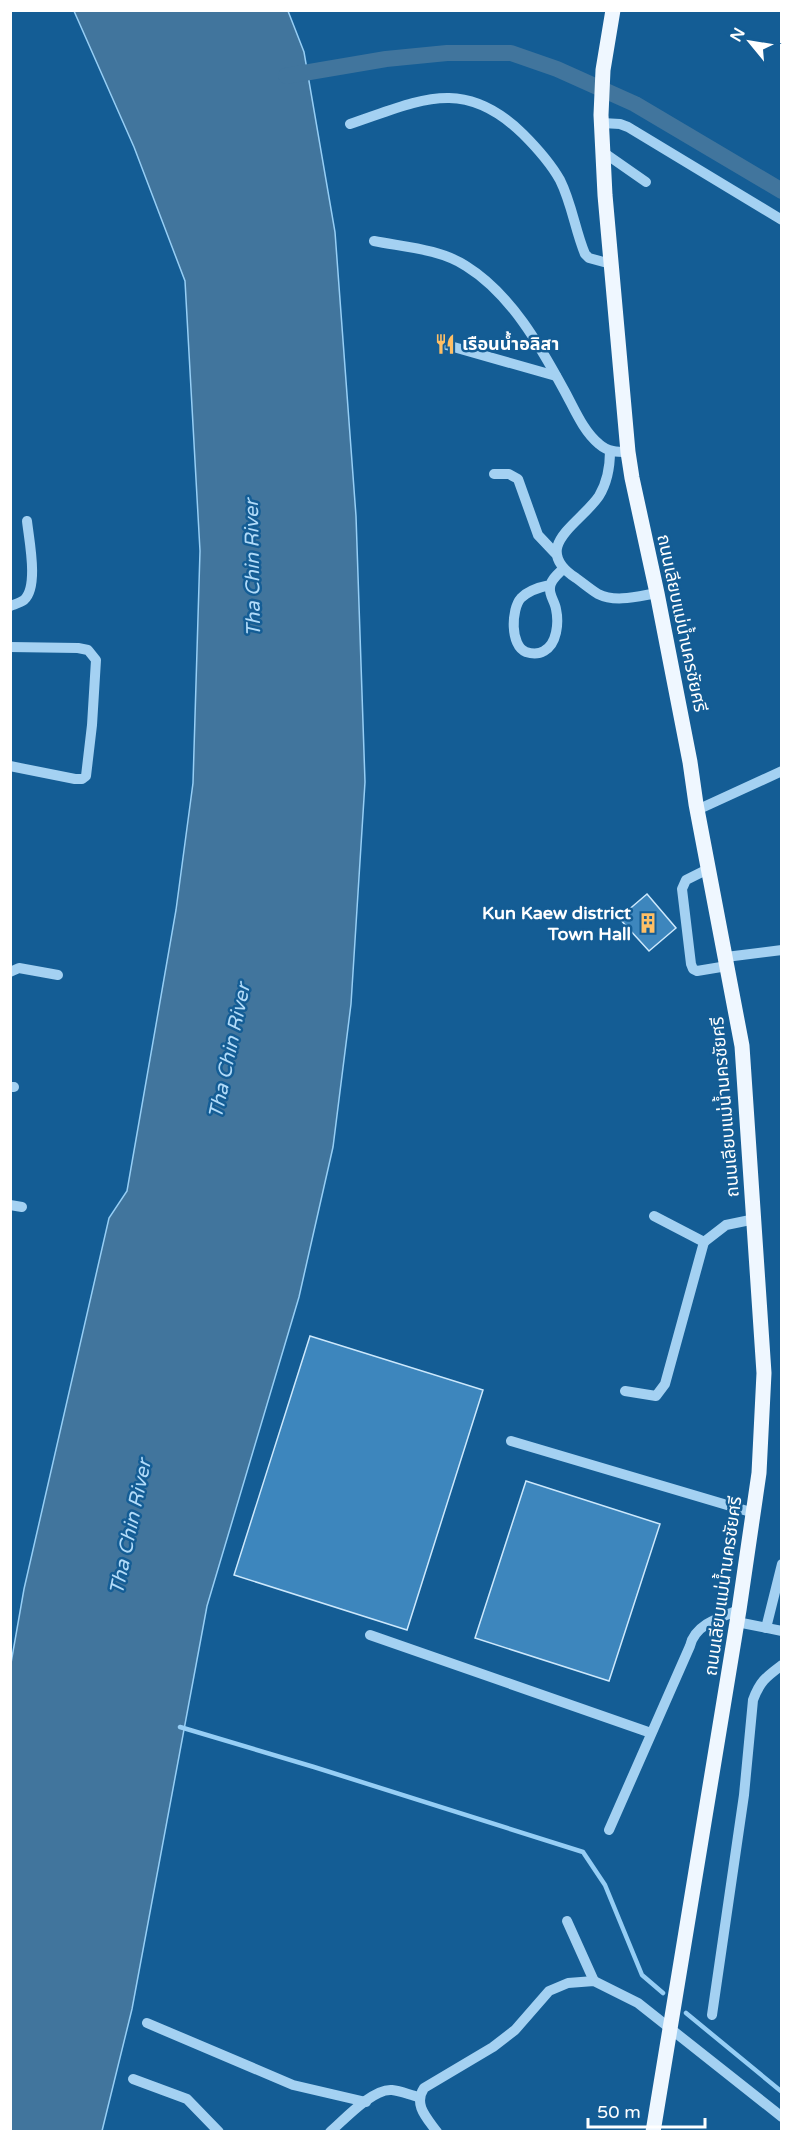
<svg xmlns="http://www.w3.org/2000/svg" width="792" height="2142" viewBox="0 0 792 2142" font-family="'Varela Round','Noto Sans Thai',sans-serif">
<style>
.water{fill:#41759d;stroke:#96cef5;stroke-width:1.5}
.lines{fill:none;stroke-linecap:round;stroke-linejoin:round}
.stream{stroke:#96cef5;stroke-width:4.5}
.canal{stroke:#41759d;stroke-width:16}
.building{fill:#3d86bd;stroke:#cce8fc;stroke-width:1.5}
.minor{stroke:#a4d1f2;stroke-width:10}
.major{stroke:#eff7ff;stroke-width:15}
.labels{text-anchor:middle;stroke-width:5;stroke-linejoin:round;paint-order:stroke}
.poi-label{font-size:18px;font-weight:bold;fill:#fff;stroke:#145d95;text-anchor:start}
.street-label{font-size:18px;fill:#fff;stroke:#145d95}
.water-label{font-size:20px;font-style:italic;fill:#b1dbf9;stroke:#145d95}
</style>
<rect width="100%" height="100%" fill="#145d95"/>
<path class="water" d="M 74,11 L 288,11 L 304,52 L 335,232 L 356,516 L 365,782 L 351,1004 L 333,1147 L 299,1297 L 207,1606 L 132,2009 L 102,2131 L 11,2132 L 11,1663 L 24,1589 L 109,1218 L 127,1191 L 176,910 L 193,783 L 200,551 L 185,281 L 134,147 Z"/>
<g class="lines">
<g class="stream">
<path d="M 180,1727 L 314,1767 L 583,1852 L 605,1885 L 642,1975 L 663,1993"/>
<path d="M 686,2013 L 782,2092"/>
</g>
<path class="canal" d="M 286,76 L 386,59 L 447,53 L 511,53 L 557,69 L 635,104 L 782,191"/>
</g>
<g class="building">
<path d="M 647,894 L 676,928 L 649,951 L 619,918 Z"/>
<path d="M 310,1336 L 483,1390 L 407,1630 L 234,1575 Z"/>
<path d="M 526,1481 L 660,1524 L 609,1681 L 475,1638 Z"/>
</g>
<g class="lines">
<g class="minor">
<path d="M 602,123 L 620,124 L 628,127 L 782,220"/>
<path d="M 350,124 C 419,101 463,75 523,134 C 536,147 551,164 560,180 C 572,204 575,230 585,254 L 589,258 L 611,264"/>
<path d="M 603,152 L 646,182"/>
<path d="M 374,241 C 404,247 440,249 466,266 C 511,294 540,346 564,390 C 574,408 583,431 599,444 C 608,452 617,452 628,452"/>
<path d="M 443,344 L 556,376"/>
<path d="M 610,451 C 610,466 607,483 599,496 C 580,524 529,547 576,578 C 583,583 590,589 598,594 C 616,603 639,596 657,593"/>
<path d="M 494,474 L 509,474 L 518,479 L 538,535 L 555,553"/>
<path d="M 550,585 C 540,587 529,590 521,598 C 511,609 510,646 526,652 C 532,654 539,654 544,651 C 557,644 559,623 556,609 C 555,602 549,595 550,588 C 550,580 558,574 563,569"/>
<path d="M 10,606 C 15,604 20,603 24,600 C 39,587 29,540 27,521"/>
<path d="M 10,647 L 78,648 L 88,650 L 96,660 L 92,725 L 86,776 L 82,779 L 75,779 L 10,766"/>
<path d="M 697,810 L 782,771"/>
<path d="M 710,868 L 686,880 L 682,889 L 691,964 L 693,969 L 697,971 L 727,966"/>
<path d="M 726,957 L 782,950"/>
<path d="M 10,972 L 19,968 L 58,975"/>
<path d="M 10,1087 L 14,1087"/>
<path d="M 10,1205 L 22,1207"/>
<path d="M 704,1242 L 726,1225 L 755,1219"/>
<path d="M 625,1391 L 656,1396 L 665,1384 L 704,1242 L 654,1216"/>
<path d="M 511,1441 L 754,1513"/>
<path d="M 737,1622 L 782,1631"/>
<path d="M 766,1628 L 782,1564"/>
<path d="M 370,1635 L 651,1733"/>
<path d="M 609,1830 L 690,1646 C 695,1624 721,1617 739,1610"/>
<path d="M 567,1921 L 594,1981"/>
<path d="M 712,2015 L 744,1795 L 753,1700 C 760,1681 766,1677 782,1665"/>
<path d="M 147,2023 L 293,2085 L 366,2102"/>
<path d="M 133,2079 L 187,2099 L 219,2132"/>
<path d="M 330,2132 C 344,2120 373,2088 392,2090 C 401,2091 410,2095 419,2097"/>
<path d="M 437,2132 C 427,2118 413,2105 424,2088 L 493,2047 L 515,2030 L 549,1991 L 568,1983 L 594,1981 L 638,2003 L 782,2117"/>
</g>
<path class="major" d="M 613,10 L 603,70 L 601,115 L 605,195 L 628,452 L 632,478 L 657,593 L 690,762 L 696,804 L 742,1046 L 764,1373 L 759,1473 L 739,1610 L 653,2132"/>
</g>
<defs>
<g id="restaurant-bare" transform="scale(1.62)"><path d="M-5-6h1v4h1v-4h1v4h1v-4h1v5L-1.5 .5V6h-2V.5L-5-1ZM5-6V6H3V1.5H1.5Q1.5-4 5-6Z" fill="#ffbf65" stroke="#145d95" stroke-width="2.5" paint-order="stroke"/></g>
<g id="building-bare" transform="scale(1.62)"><path d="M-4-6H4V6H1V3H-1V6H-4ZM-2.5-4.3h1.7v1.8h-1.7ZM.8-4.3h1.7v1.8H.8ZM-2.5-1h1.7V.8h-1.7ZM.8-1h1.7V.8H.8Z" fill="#ffbf65" stroke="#145d95" stroke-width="2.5" paint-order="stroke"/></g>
</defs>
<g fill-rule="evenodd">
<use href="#restaurant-bare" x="445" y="344"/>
<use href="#building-bare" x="648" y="923"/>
</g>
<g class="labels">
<g class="poi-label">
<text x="462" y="350">เรือนน้ำอลิสา</text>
<text x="631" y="919" text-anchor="end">Kun Kaew district<tspan x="631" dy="21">Town Hall</tspan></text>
</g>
<g class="street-label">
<text transform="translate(682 623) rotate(78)" y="6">ถนนเลียบแม่น้ำนครชัยศรี</text>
<text transform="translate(725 1107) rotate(-95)" y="6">ถนนเลียบแม่น้ำนครชัยศรี</text>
<text transform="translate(723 1586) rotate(-82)" y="6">ถนนเลียบแม่น้ำนครชัยศรี</text>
</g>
<g class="water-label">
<text transform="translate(252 568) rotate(-91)" y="7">Tha Chin River</text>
<text transform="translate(229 1051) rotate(-78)" y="7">Tha Chin River</text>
<text transform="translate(130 1527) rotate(-78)" y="7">Tha Chin River</text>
</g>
</g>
<rect width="792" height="2142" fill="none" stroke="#ffffff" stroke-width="24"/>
<g transform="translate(750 42) rotate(300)" stroke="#145d95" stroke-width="4.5" paint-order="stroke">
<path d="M0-4.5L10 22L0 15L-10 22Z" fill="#ffffff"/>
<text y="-9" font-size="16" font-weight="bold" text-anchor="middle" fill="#ffffff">N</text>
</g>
<path d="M588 2118v9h117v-9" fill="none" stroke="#ffffff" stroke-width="3"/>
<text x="597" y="2118" font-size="18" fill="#ffffff" stroke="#145d95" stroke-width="4.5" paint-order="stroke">50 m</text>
</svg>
